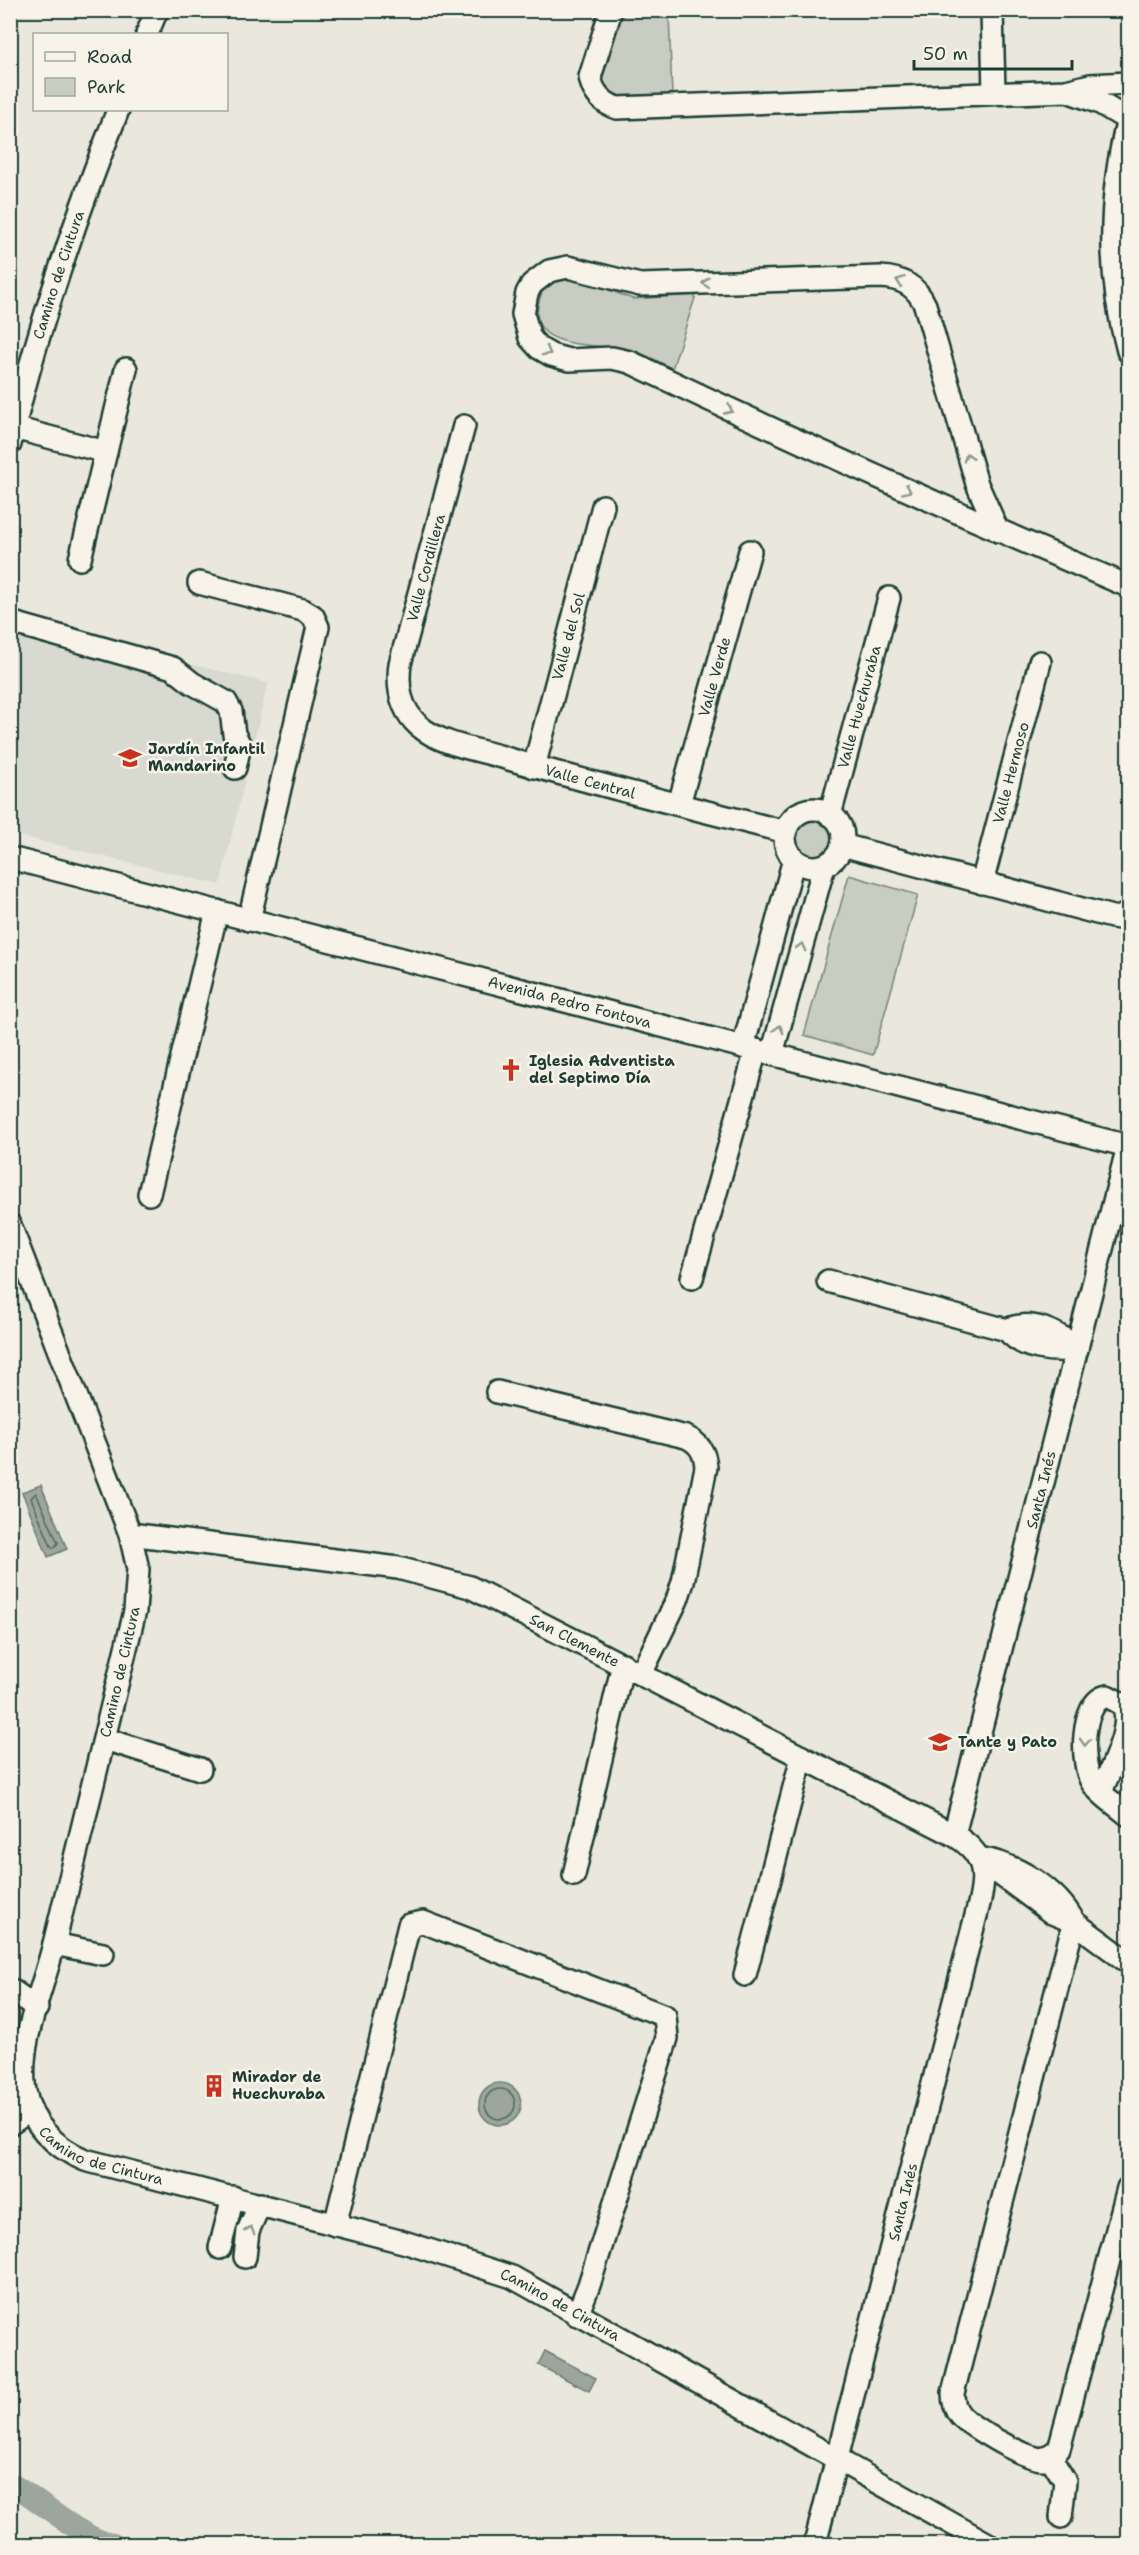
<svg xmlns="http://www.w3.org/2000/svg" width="1139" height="2555" viewBox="0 0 1139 2555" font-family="'Shantell Sans',sans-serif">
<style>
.built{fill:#d9dacf}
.green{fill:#c8ccc1;stroke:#74847a;stroke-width:1.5}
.water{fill:#9ca69c;stroke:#6a7c72;stroke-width:1.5}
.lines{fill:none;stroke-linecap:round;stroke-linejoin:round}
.shore{stroke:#51675e;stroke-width:1.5}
.canal{stroke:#9ca69c;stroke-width:22}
.minor-casing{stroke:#1f3d34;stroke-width:26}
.minor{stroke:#f7f3e8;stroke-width:21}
.oneway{stroke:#8b988e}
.labels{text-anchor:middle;stroke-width:5;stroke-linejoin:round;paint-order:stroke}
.street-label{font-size:15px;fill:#1f3d34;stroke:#f7f3e8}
.poi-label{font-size:15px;font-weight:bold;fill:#1f3d34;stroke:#f7f3e8;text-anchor:start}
</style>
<rect width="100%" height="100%" fill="#eae8dd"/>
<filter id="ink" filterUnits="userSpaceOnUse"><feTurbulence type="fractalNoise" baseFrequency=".0167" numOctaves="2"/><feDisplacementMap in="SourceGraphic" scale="12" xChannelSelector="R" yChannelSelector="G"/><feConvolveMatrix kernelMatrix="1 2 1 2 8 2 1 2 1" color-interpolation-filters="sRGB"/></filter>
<g filter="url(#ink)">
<path class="built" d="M 10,620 L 268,683 L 220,885 L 11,834 Z"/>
<g class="green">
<path d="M 620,11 L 669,11 L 672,97 L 620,100 L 600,87 L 601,65 Z"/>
<path d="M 1128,161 L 1128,315 L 1122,222 Z"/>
<path d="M 571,276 L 633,299 L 696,295 L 672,369 C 660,363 647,354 634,351 C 591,341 507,355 548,280 Z"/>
<circle cx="815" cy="838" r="20"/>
<path d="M 849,875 L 918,895 L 873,1055 L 804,1035 Z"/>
</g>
<g class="water">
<path d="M 41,1485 L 67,1549 L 48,1557 L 22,1492 Z"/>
<circle cx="500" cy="2104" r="21"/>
<path d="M 545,2351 L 596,2378 L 589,2391 L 538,2365 Z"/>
</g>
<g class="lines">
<g class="shore">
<path d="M 36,1493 L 58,1543 L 54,1548 L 51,1546 L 31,1498 Z"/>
<circle cx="500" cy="2104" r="15"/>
</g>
<path class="canal" d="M 10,2483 C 38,2499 85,2541 113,2544"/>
<g class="minor-casing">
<g id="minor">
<path d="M 611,10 L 590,77 C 593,93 602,103 617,108 L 1066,91 L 1090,85 L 1128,83"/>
<path d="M 992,10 L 994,93"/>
<path d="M 147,34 L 157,10"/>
<path d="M 1067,91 L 1100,103 L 1128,120"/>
<path d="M 1128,119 C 1109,195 1107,275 1128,351"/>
<path id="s1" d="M 464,426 L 400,664 C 397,687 400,709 419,726 C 440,744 474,749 499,756 C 594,785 690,807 786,832"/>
<path d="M 14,428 L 106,452"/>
<path id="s2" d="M 10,444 C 37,329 75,219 118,110"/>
<path d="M 998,531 L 977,484 L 925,305 C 916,285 901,278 880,277 L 640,285 L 568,267 L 549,271 L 532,284 L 527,293 L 523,314 L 530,338 L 539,348 L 551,355 L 569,360 L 612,358 L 630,362 C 794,441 961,515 1128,586"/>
<path d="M 80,559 L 126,369"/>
<path d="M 199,583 L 303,610 L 313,616 L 318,627 L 249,920"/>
<path d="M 10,622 L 173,668 L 192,683 L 226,702 L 231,711 L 234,734 L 240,745 L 235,768"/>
<path id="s3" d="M 534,767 L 603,506"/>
<path id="s4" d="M 679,804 L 750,551"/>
<circle cx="814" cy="838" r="29"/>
<path id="s5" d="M 830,815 L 889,598"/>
<path d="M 842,845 L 1112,917 L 1119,918 L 1128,913"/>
<path id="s6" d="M 10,858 L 1128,1146"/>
<path id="s7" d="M 982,883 L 1040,662"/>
<path d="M 743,1047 L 794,859"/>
<path d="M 772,1054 L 824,866"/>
<path d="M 149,1194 L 217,911"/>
<path id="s8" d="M 10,1225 L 130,1534 L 138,1569 L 135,1611 C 109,1722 82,1833 54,1944 C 43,1989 17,2045 25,2091 C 30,2123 55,2148 85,2160 L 407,2243 L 512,2277 L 988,2544"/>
<path d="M 692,1278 L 756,1050"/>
<path d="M 828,1281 L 1007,1330 C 1022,1350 1054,1352 1077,1349"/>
<path d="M 1007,1330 C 1030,1318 1060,1333 1077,1349"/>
<path d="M 497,1392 L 686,1437 C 699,1443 705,1452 706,1467 L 683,1582 L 677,1600 L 641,1674"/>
<path id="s9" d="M 130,1534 L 398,1568 L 470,1587 L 954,1835 C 982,1852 987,1868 980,1900 L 815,2544"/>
<path d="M 105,1739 L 200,1769"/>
<path d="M 1101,1792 C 1109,1771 1135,1724 1122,1704 L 1107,1696 C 1080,1701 1080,1766 1093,1784 C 1101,1796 1117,1805 1128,1815"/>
<path id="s10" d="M 954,1835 L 1128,1146"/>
<path d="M 979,1858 C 1016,1864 1057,1889 1074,1922 L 953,2393 C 953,2401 955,2409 960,2415 C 972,2428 1027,2460 1044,2459 L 1059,2449 L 1128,2188"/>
<path d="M 989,1866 L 1052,1913 L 1074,1922 L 1128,1962"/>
<path d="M 574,1875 L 623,1664"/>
<path d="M 54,1944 L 103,1954"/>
<path d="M 745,1975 L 802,1757"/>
<path d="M 10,1989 L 37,2008"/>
<path d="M 10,2124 L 31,2110"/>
<path d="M 335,2225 L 409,1925 L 423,1922 L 665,2016 L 667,2038 L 589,2285 L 577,2315"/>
<path d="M 220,2248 L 233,2197"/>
<path d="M 245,2257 L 248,2231 L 260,2204"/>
<path d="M 1050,2457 L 1065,2481 L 1061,2517"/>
</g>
</g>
<use href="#minor" class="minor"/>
</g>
<defs><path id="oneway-chevron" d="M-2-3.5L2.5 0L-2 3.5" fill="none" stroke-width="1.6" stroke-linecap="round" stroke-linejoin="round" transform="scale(1.5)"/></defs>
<g class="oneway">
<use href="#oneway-chevron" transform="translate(900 281) rotate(-161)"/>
<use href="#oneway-chevron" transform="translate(706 283) rotate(178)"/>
<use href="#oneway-chevron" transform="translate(547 352) rotate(29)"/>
<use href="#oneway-chevron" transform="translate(729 410) rotate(25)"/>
<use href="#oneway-chevron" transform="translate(968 457) rotate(-107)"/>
<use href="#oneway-chevron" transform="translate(907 490) rotate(24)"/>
<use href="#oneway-chevron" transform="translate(801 947) rotate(-75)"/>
<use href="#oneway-chevron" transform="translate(779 1029) rotate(-75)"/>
<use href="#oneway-chevron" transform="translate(1085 1742) rotate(93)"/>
<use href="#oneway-chevron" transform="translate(250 2230) rotate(-73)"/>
</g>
</g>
<defs>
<g id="school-bare" transform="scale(1.8)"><path d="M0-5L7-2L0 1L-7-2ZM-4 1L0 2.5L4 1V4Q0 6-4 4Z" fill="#c8321e" stroke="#f7f3e8" stroke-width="2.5" paint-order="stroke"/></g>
<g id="church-bare" transform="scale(1.8)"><path d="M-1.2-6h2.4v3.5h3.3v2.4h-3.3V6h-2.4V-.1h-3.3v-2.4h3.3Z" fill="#c8321e" stroke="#f7f3e8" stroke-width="2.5" paint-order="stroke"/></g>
<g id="building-bare" transform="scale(1.8)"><path d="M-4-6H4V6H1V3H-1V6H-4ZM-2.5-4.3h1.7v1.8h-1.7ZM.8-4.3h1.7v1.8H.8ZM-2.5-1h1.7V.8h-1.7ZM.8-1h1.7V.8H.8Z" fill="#c8321e" stroke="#f7f3e8" stroke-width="2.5" paint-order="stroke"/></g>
</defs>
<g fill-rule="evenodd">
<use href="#school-bare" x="130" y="758"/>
<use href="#church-bare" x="511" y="1070"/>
<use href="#school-bare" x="940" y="1742"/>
<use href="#building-bare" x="214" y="2086"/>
</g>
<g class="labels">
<g class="street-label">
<text dy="5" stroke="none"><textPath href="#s2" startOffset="176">Camino de Cintura</textPath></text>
<text transform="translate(426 568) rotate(-75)" y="5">Valle Cordillera</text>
<text dy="5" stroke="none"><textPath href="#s3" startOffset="135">Valle del Sol</textPath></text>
<text dy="5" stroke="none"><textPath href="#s4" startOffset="132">Valle Verde</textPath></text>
<text dy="5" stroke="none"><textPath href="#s5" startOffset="112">Valle Huechuraba</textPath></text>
<text dy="5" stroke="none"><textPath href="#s7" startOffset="114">Valle Hermoso</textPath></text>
<text dy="5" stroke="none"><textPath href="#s1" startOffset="495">Valle Central</textPath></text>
<text dy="5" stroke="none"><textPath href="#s6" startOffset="578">Avenida Pedro Fontova</textPath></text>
<text dy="5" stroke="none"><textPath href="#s10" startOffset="356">Santa Inés</textPath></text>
<text dy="5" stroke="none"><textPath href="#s9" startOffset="462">San Clemente</textPath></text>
<text transform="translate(120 1672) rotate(-77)" y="5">Camino de Cintura</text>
<text dy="5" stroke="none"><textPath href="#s8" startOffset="1012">Camino de Cintura</textPath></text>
<text transform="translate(903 2202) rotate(-76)" y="5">Santa Inés</text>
<text dy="5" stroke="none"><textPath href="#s8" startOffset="1497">Camino de Cintura</textPath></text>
</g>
<g class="poi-label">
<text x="148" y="754">Jardín Infantil<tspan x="148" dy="17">Mandarino</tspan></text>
<text x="529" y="1066">Iglesia Adventista<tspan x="529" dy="17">del Septimo Día</tspan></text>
<text x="958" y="1747">Tante y Pato</text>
<text x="232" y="2082">Mirador de<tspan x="232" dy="17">Huechuraba</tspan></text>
</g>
</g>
<rect width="1139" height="2555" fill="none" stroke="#f7f3e8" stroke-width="36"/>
<rect x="18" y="18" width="1103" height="2519" fill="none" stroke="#1f3d34" stroke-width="2" filter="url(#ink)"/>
<rect x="33" y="33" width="195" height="78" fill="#f7f3e8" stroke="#a1aaa0" stroke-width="1.5"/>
<rect x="45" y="52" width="30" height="9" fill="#f7f3e8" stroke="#a1aaa0" stroke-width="1.5"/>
<text x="87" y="63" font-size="18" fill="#1f3d34">Road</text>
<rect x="45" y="78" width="30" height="18" fill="#c8ccc1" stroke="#a1aaa0" stroke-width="1.5"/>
<text x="87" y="93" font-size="18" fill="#1f3d34">Park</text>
<path d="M914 60v9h158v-9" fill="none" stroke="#1f3d34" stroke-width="3"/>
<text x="923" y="60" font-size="18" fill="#1f3d34" stroke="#f7f3e8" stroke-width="4.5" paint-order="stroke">50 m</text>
</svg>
